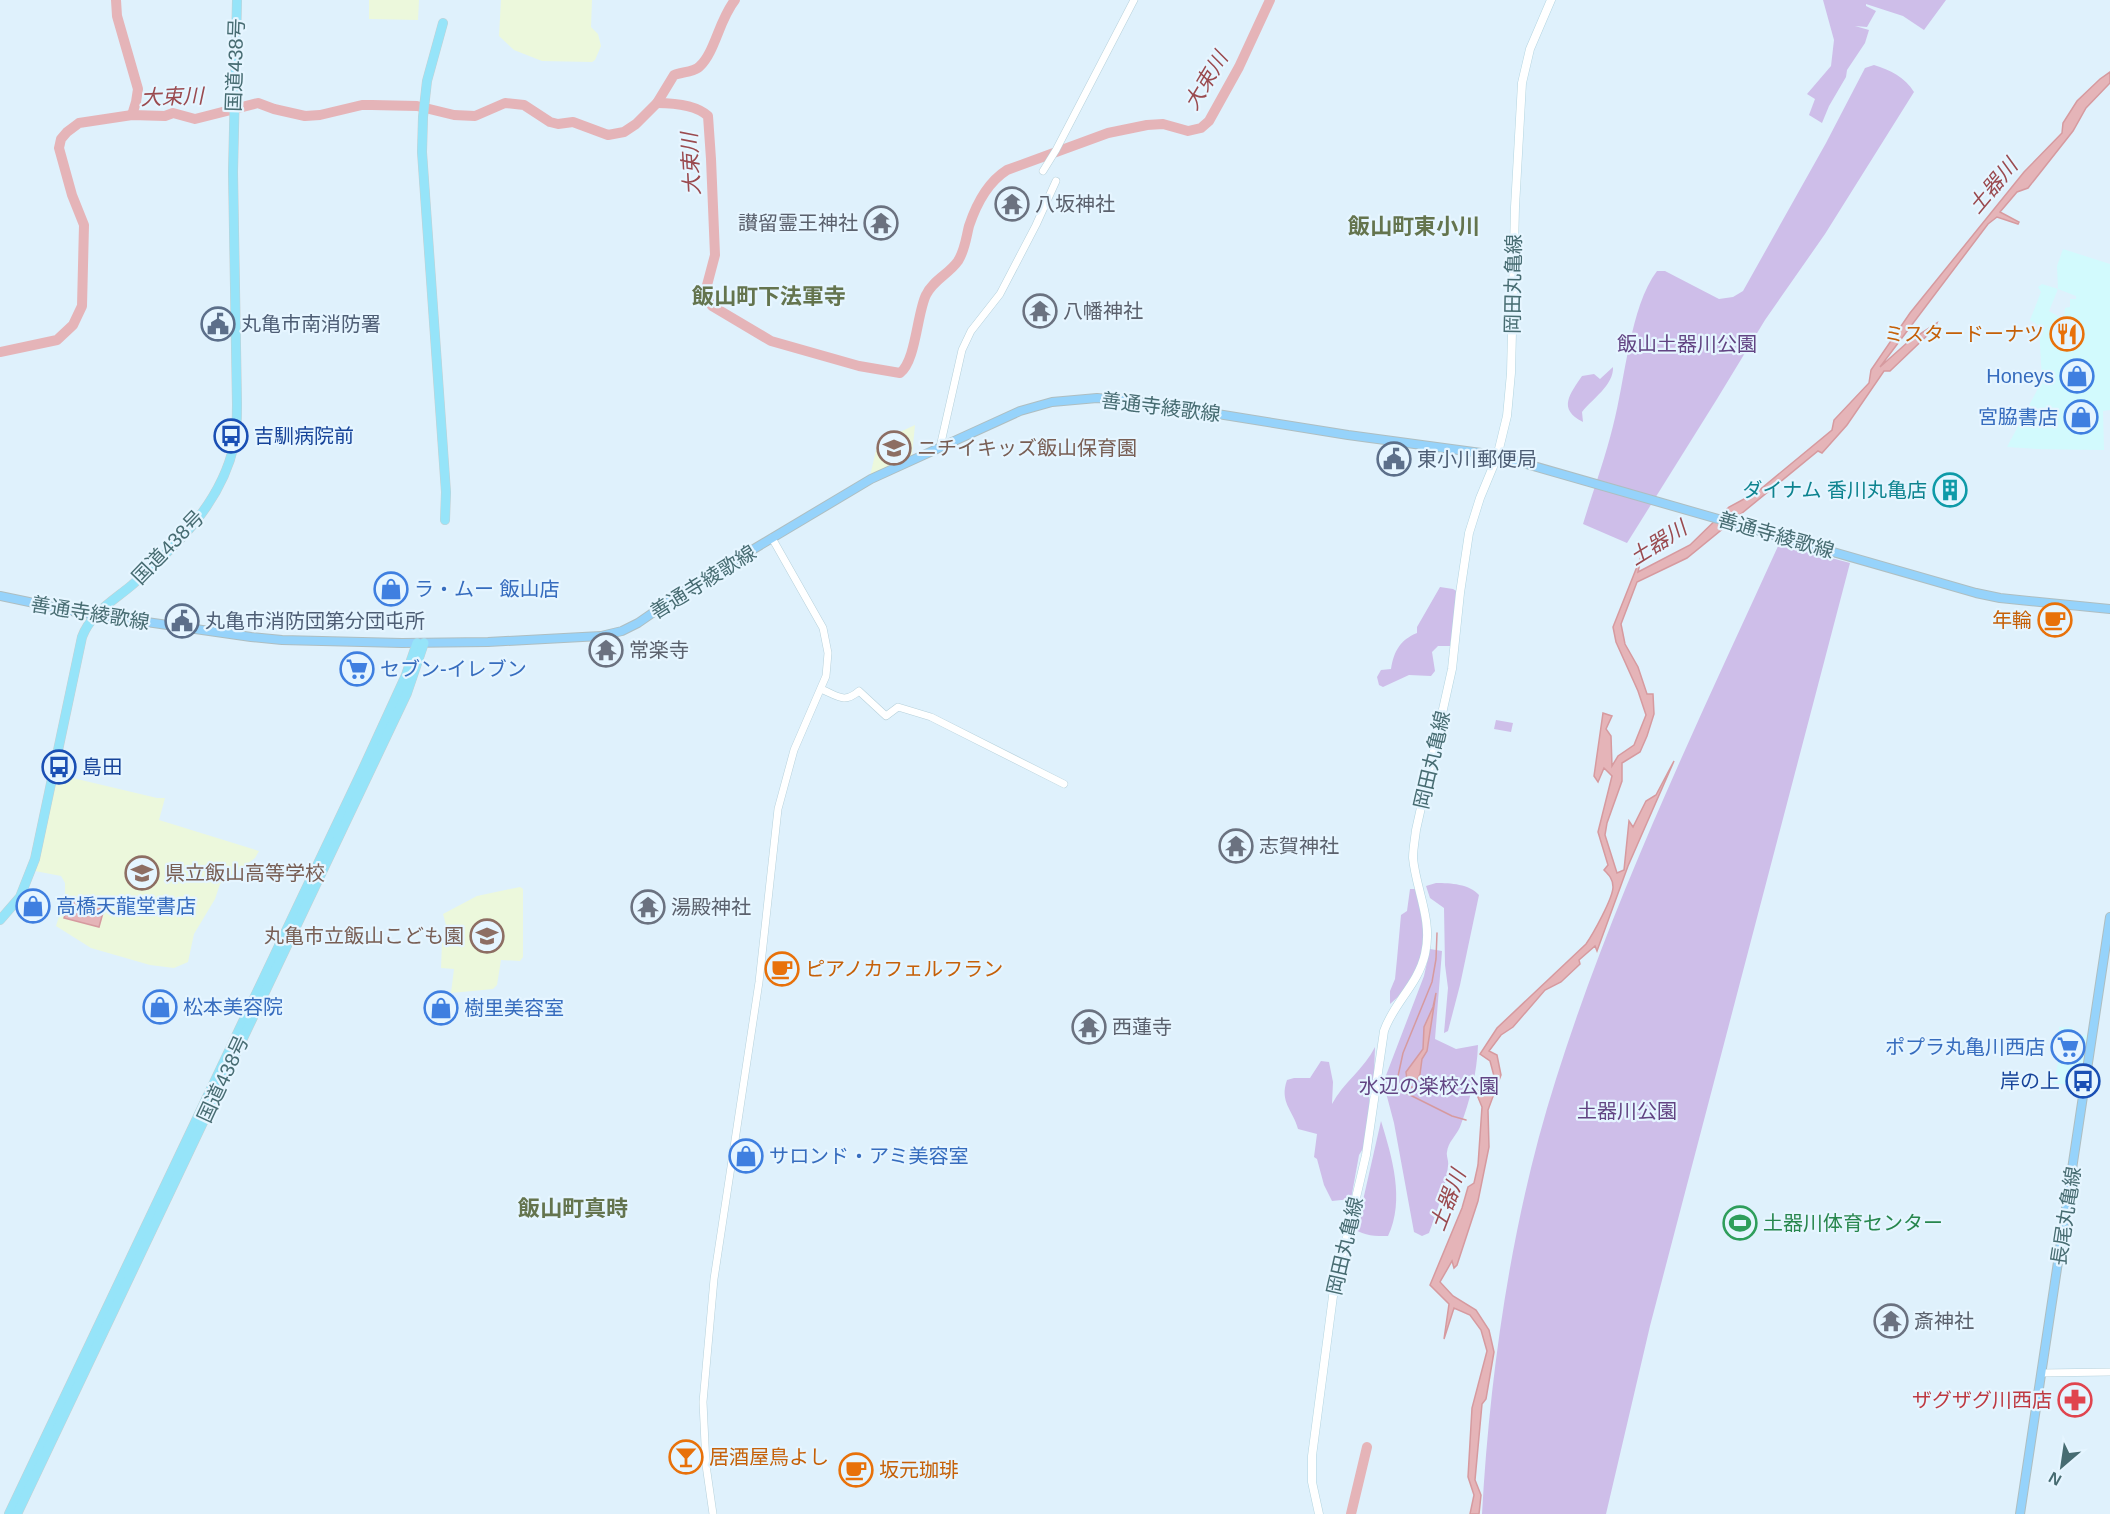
<svg xmlns="http://www.w3.org/2000/svg" width="2110" height="1514" viewBox="0 0 2110 1514" font-family="Arial,'Noto Sans JP',sans-serif">
<style>
.commercial{fill:#d2fafd;fill-rule:evenodd}
.education{fill:#ecf8dc}
.green{fill:#cebee9}
.water{fill:#e5b4b8;stroke:#d69a9f;stroke-width:1.5}
.lines{fill:none;stroke-linecap:round;stroke-linejoin:round}
.stream{stroke:#d69a9f;stroke-width:1.5}
.river{stroke:#e5b4b8;stroke-width:10}
.tertiary-casing{stroke:#b6d1db;stroke-width:8}
.secondary-casing{stroke:#b4d5e0;stroke-width:9}
.primary-casing{stroke:#aebec1;stroke-width:10}
.trunk-casing{stroke:#c4d0d2;stroke-width:10}
.tertiary{stroke:#fff;stroke-width:7}
.secondary{stroke:#fff;stroke-width:8}
.primary{stroke:#96d3fb;stroke-width:8}
.trunk{stroke:#96e4f9;stroke-width:9}
.labels{text-anchor:middle;stroke-width:4.5;stroke-linejoin:round;paint-order:stroke}
.street-label{font-size:20px;fill:#476c72;stroke:#e5f5ff}
.worship-label{font-size:20px;fill:#5b616d;stroke:#e5f5ff;text-anchor:start}
.service-label{font-size:20px;fill:#4e5e75;stroke:#e5f5ff;text-anchor:start}
.food-label{font-size:20px;fill:#c56008;stroke:#e5f5ff;text-anchor:start}
.park-label{font-size:20px;fill:#624483;stroke:#e5f5ff}
.shop-label{font-size:20px;fill:#366cbe;stroke:#e5f5ff;text-anchor:start}
.transit-label{font-size:20px;fill:#164399;stroke:#e5f5ff;text-anchor:start}
.education-label{font-size:20px;fill:#785e54;stroke:#e5f5ff;text-anchor:start}
.culture-label{font-size:20px;fill:#0d838f;stroke:#e5f5ff;text-anchor:end}
.leisure-label{font-size:20px;fill:#27864d;stroke:#e5f5ff;text-anchor:start}
.health-label{font-size:20px;fill:#be3a42;stroke:#e5f5ff;text-anchor:end}
.water-label{font-size:21px;font-style:italic;fill:#9a4a4f;stroke:#e5f5ff}
.quarter-label{font-size:22px;font-weight:bold;fill:#64744e;stroke:#e5f5ff}
</style>
<rect width="100%" height="100%" fill="#dff1fc"/>
<g class="commercial">
<path d="M 2063,249 L 2110,264 L 2110,410 L 2103,411 L 2104,450 L 2037,449 L 2007,447 L 2042,381 L 2039,326 L 2030,320 L 2041,292 L 2038,287 L 2042,284 L 2058,289 L 2057,266 ZM 2058,289 L 2076,296 L 2076,299 L 2070,299 L 2070,307 L 2065,308 L 2064,320 L 2049,311 Z"/>
<path d="M 2059,1027 L 2073,1028 L 2073,1036 L 2090,1035 L 2082,1084 L 2054,1084 L 2059,1056 Z"/>
</g>
<g class="education">
<path d="M 369,0 L 419,0 L 418,20 L 369,19 Z"/>
<path d="M 501,0 L 592,0 L 591,27 L 598,34 L 601,46 L 595,60 L 592,62 L 542,61 L 514,50 L 499,36 Z"/>
<path d="M 915,425 L 912,455 L 870,476 L 878,442 Z"/>
<path d="M 56,774 L 157,798 L 165,798 L 159,820 L 259,851 L 255,858 L 220,884 L 215,899 L 194,934 L 188,962 L 174,968 L 150,965 L 91,948 L 56,926 L 65,897 L 65,883 L 61,876 L 35,871 Z"/>
<path d="M 520,887 L 523,889 L 523,957 L 520,961 L 501,960 L 497,985 L 493,989 L 451,993 L 454,969 L 441,968 L 442,943 L 450,940 L 443,914 L 477,896 Z"/>
</g>
<g class="green">
<path d="M 1823,0 L 1946,0 L 1924,30 L 1903,16 L 1866,4 L 1866,6 L 1876,11 L 1867,27 L 1855,26 L 1869,30 L 1865,43 L 1847,70 L 1846,77 L 1829,106 L 1822,123 L 1809,115 L 1815,99 L 1807,94 L 1831,66 L 1834,40 Z"/>
<path d="M 1874,65 C 1890,70 1905,77 1914,92 L 1825,234 L 1765,320 L 1717,399 L 1627,543 L 1583,524 C 1593,491 1605,459 1613,426 C 1625,382 1630,306 1657,271 L 1665,271 L 1719,299 L 1733,297 L 1743,291 L 1826,143 L 1865,68 Z"/>
<path d="M 1613,367 C 1614,385 1592,399 1582,412 L 1583,422 C 1557,409 1570,394 1582,376 L 1594,374 L 1600,379 Z"/>
<path d="M 1779,544 L 1850,563 L 1650,1326 L 1606,1514 L 1482,1514 C 1490,1370 1512,1217 1556,1079 C 1614,895 1699,720 1779,544 Z"/>
<path d="M 1440,587 L 1453,589 L 1458,592 L 1450,646 L 1438,646 L 1432,652 L 1435,671 L 1431,676 L 1409,675 L 1383,687 L 1379,685 L 1377,677 L 1381,670 L 1391,669 C 1394,651 1400,640 1417,633 L 1417,627 Z"/>
<path d="M 1496,720 L 1513,723 L 1511,732 L 1494,729 Z"/>
<path d="M 1436,883 C 1451,883 1469,884 1479,895 L 1460,985 L 1448,1031 L 1444,1033 L 1448,988 L 1445,965 L 1444,908 L 1430,898 L 1426,886 Z"/>
<path d="M 1410,889 L 1415,889 C 1433,931 1425,975 1390,1004 L 1390,991 L 1395,979 L 1397,959 L 1401,915 L 1407,911 Z"/>
<path d="M 1430,949 L 1442,951 L 1435,1039 L 1456,1049 L 1478,1045 C 1477,1073 1470,1101 1460,1127 C 1456,1136 1448,1142 1447,1152 C 1446,1156 1449,1161 1448,1166 C 1446,1185 1436,1215 1429,1233 L 1422,1236 L 1414,1232 L 1394,1123 L 1385,1089 L 1385,1078 L 1424,976 Z"/>
<path d="M 1375,1047 L 1374,1075 L 1369,1095 L 1370,1105 L 1364,1147 L 1359,1155 L 1351,1199 L 1332,1201 L 1324,1185 L 1317,1159 L 1314,1157 L 1317,1134 L 1298,1129 C 1293,1110 1279,1102 1287,1080 L 1294,1078 L 1310,1078 L 1321,1061 L 1329,1062 L 1333,1082 L 1332,1104 C 1343,1083 1364,1069 1375,1047 Z"/>
<path d="M 1381,1121 C 1392,1157 1405,1200 1388,1236 C 1375,1236 1365,1236 1354,1229 L 1359,1218 Z"/>
</g>
<g class="water">
<path d="M 2110,72 L 2110,83 L 2086,108 L 2073,131 L 2028,188 L 2017,192 L 2000,212 L 2019,222 L 2018,224 L 1997,217 L 1988,224 L 1880,367 L 1909,341 L 1937,323 L 1935,328 L 1890,371 L 1884,371 L 1847,425 L 1822,453 L 1818,451 L 1687,558 L 1637,582 L 1621,624 L 1625,644 L 1638,667 L 1647,694 L 1653,694 L 1654,714 L 1647,736 L 1640,752 L 1622,763 L 1622,781 L 1607,823 L 1605,835 L 1617,873 L 1624,870 L 1629,821 L 1633,827 L 1646,801 L 1656,795 L 1674,761 L 1628,866 L 1597,951 L 1595,946 L 1579,960 L 1580,964 L 1561,982 L 1545,990 L 1513,1027 L 1501,1035 L 1489,1051 L 1497,1055 L 1501,1075 L 1488,1110 L 1489,1147 L 1478,1201 L 1457,1265 L 1454,1268 L 1452,1261 L 1440,1282 L 1453,1296 L 1476,1310 L 1489,1330 L 1494,1352 L 1486,1399 L 1482,1404 L 1475,1480 L 1481,1495 L 1479,1514 L 1470,1514 L 1474,1495 L 1468,1477 L 1472,1408 L 1487,1351 L 1481,1330 L 1470,1315 L 1454,1308 L 1444,1339 L 1449,1304 L 1430,1285 L 1462,1208 L 1468,1187 L 1474,1183 L 1478,1165 L 1482,1107 L 1475,1090 L 1485,1092 L 1494,1076 L 1490,1061 L 1480,1054 L 1497,1028 L 1586,944 C 1593,934 1613,898 1613,887 C 1613,879 1609,875 1604,870 L 1608,865 L 1598,832 L 1612,776 L 1604,768 L 1598,782 L 1594,776 L 1603,713 L 1612,716 L 1606,729 L 1611,736 L 1612,766 L 1618,756 L 1634,745 L 1646,715 L 1638,691 L 1616,642 L 1613,627 L 1642,554 L 1638,572 L 1690,545 L 1729,507 L 1757,492 L 1832,430 L 1834,420 L 1869,383 L 1871,370 L 1910,313 L 2024,172 L 2062,133 L 2063,123 L 2077,101 L 2100,79 Z"/>
<path d="M 70,900 L 104,909 L 99,927 L 64,918 Z"/>
<path d="M 1436,993 L 1427,1051 L 1422,1059 L 1420,1074 L 1415,1084 L 1407,1080 L 1406,1072 L 1423,1049 L 1424,1027 L 1433,1007 Z"/>
</g>
<g class="lines">
<g class="stream">
<path d="M 1437,933 L 1436,959 L 1432,982 L 1403,1053 L 1395,1090 L 1400,1090 L 1452,1116 L 1466,1120"/>
<path d="M 1405,1081 L 1407,1085 L 1418,1090 L 1426,1086"/>
<path d="M 1396,1085 L 1408,1079"/>
</g>
<g class="river">
<path d="M 116,0 L 117,16 L 138,89 L 136,102 L 132,115"/>
<path d="M 657,103 C 672,103 696,105 708,116 L 711,159 L 715,255 L 706,289 L 708,300 L 712,306 L 771,341 L 859,366 L 900,373 C 916,361 917,313 926,295 C 933,280 949,274 958,261 C 965,250 966,238 969,226 C 976,205 988,182 1007,170 L 1108,133 L 1147,125 L 1163,124 L 1188,131 L 1201,128 L 1209,121 L 1239,67 L 1270,0"/>
<path d="M 0,352 L 57,340 L 73,325 L 82,306 L 84,225 L 72,195 L 59,148 L 61,139 L 67,132 L 79,123 L 132,115 L 165,116 L 173,113 L 195,119 L 258,103 L 274,109 L 305,116 L 320,115 L 362,105 L 372,105 L 417,106 L 454,115 L 475,116 L 505,103 L 524,105 L 550,122 L 558,124 L 573,122 L 608,135 L 624,132 L 636,124 L 657,103 L 674,75 C 681,72 695,72 700,66 C 715,52 719,20 735,0"/>
<path d="M 1351,1514 L 1367,1447"/>
</g>
<g class="tertiary-casing">
<g id="tertiary">
<path d="M 1043,171 L 1056,150 L 1134,0"/>
<path d="M 940,447 L 962,350 L 971,331 L 1000,294 L 1036,225 L 1056,181"/>
<path d="M 821,689 C 838,696 844,704 859,691 L 886,716 L 898,707 L 931,717 L 1064,784"/>
<path d="M 2042,1373 L 2110,1372"/>
<path d="M 713,1514 L 706,1465 L 703,1402 L 714,1279 L 759,982 L 778,809 L 794,750 L 826,676 L 828,653 L 823,628 L 772,538"/>
</g>
</g>
<g class="secondary-casing">
<path id="secondary" d="M 1319,1514 L 1312,1482 L 1312,1456 L 1333,1296 L 1366,1155 L 1384,1031 C 1394,1002 1418,985 1425,954 C 1433,920 1416,890 1413,858 C 1413,849 1415,839 1416,830 L 1452,669 L 1460,593 L 1469,533 L 1480,498 L 1497,457 L 1507,416 L 1511,373 L 1515,207 L 1522,83 L 1530,49 L 1551,0"/>
</g>
<g class="primary-casing">
<g id="primary">
<path d="M 0,596 L 77,612 L 251,637 L 282,640 L 402,643 L 488,642 L 601,636 L 622,631 L 638,623 L 690,587 L 871,479 L 1020,411 L 1052,402 L 1097,398 L 1143,402 L 1348,435 L 1481,453 L 1509,459 L 1976,593 L 2000,598 L 2110,609"/>
<path d="M 2020,1514 L 2110,917"/>
</g>
</g>
<g class="trunk-casing">
<g id="trunk">
<path d="M 443,23 L 427,81 L 423,117 L 422,152 L 446,492 L 445,520"/>
<path d="M 0,920 L 20,897 L 35,859 L 82,637 C 91,613 113,601 132,585 C 176,546 221,504 234,445 C 237,431 237,417 237,404 L 233,172 L 237,0"/>
<path d="M 9,1514 L 362,771 L 406,675 L 417,643"/>
<path d="M 17,1514 L 407,693 L 424,643"/>
</g>
</g>
<use href="#tertiary" class="tertiary"/>
<use href="#secondary" class="secondary"/>
<use href="#primary" class="primary"/>
<use href="#trunk" class="trunk"/>
</g>
<defs>
<g id="temple-ring" transform="scale(1.725)"><circle r="9.5" fill="#e5f5ff" stroke="#6b7280" stroke-width="1.5"/><path d="M0-6L5-2H3V0L6.5 2.5H4V6H1.5V3h-3V6H-4V2.5H-6.5L-3 0V-2H-5Z" fill="#6b7280"/></g>
<g id="civic-ring" transform="scale(1.725)"><circle r="9.5" fill="#e5f5ff" stroke="#5c6f8a" stroke-width="1.5"/><path d="M-.6-6.5H3V-4.5H.6V-3L4-1V1h2V6H-6V1h2V-1L-.6-3ZM-1.2 2.5V6h2.4V2.5Z" fill="#5c6f8a"/></g>
<g id="restaurant-ring" transform="scale(1.725)"><circle r="9.5" fill="#e5f5ff" stroke="#e8710a" stroke-width="1.5"/><path d="M-5-6h1v4h1v-4h1v4h1v-4h1v5L-1.5 .5V6h-2V.5L-5-1ZM5-6V6H3V1.5H1.5Q1.5-4 5-6Z" fill="#e8710a"/></g>
<g id="shop-ring" transform="scale(1.725)"><circle r="9.5" fill="#e5f5ff" stroke="#3f7fe0" stroke-width="1.5"/><path d="M-5-2.5h2.3a2.7 3.5 0 0 1 5.4 0H5L5.5 6h-11ZM-1.5-2.5h3a1.5 2.3 0 0 0-3 0Z" fill="#3f7fe0"/></g>
<g id="bus-ring" transform="scale(1.725)"><circle r="9.5" fill="#e5f5ff" stroke="#1a4fb4" stroke-width="1.5"/><path d="M-5-6H5V4H4V6H2V4H-2V6H-4V4H-5ZM-3.5-4V0h7V-4ZM-3.5 1.2v1.5H-2V1.2ZM2 1.2v1.5H3.5V1.2Z" fill="#1a4fb4"/></g>
<g id="school-ring" transform="scale(1.725)"><circle r="9.5" fill="#e5f5ff" stroke="#8d6e63" stroke-width="1.5"/><path d="M0-5L7-2L0 1L-7-2ZM-4 1L0 2.5L4 1V4Q0 6-4 4Z" fill="#8d6e63"/></g>
<g id="building-ring" transform="scale(1.725)"><circle r="9.5" fill="#e5f5ff" stroke="#0f9aa8" stroke-width="1.5"/><path d="M-4-6H4V6H1V3H-1V6H-4ZM-2.5-4.3h1.7v1.8h-1.7ZM.8-4.3h1.7v1.8H.8ZM-2.5-1h1.7V.8h-1.7ZM.8-1h1.7V.8H.8Z" fill="#0f9aa8"/></g>
<g id="cafe-ring" transform="scale(1.725)"><circle r="9.5" fill="#e5f5ff" stroke="#e8710a" stroke-width="1.5"/><path d="M-5.5-4.5H6V0H3Q3 3.5 0 3.5H-2.5Q-5.5 3.5-5.5 0ZM3-3.2v2h1.7v-2ZM-6 4.5H4V6H-6Z" fill="#e8710a"/></g>
<g id="supermarket-ring" transform="scale(1.725)"><circle r="9.5" fill="#e5f5ff" stroke="#3f7fe0" stroke-width="1.5"/><path d="M-6-5.5h2.5l.6 2H6L4.5 2H-2.5L-4.4-4H-6ZM-1.5 3.2a1.3 1.3 0 1 0 .1 0ZM3 3.2a1.3 1.3 0 1 0 .1 0Z" fill="#3f7fe0"/></g>
<g id="stadium-ring" transform="scale(1.725)"><circle r="9.5" fill="#e5f5ff" stroke="#2e9e5b" stroke-width="1.5"/><path d="M0-5a6.5 5 0 1 0 0 10a6.5 5 0 1 0 0-10ZM-3.5-1.8h7v3.6h-7Z" fill="#2e9e5b"/></g>
<g id="pharmacy-ring" transform="scale(1.725)"><circle r="9.5" fill="#e5f5ff" stroke="#e0444e" stroke-width="1.5"/><path d="M-2-6h4v4h4v4h-4v4h-4v-4h-4v-4h4Z" fill="#e0444e"/></g>
<g id="bar-ring" transform="scale(1.725)"><circle r="9.5" fill="#e5f5ff" stroke="#e8710a" stroke-width="1.5"/><path d="M-6-5H6L.8 .8V4.5H3.5V6h-7V4.5H-.8V.8Z" fill="#e8710a"/></g>
</defs>
<g fill-rule="evenodd">
<use href="#temple-ring" x="1012" y="204"/>
<use href="#temple-ring" x="881" y="223"/>
<use href="#temple-ring" x="1040" y="311"/>
<use href="#civic-ring" x="218" y="324"/>
<use href="#restaurant-ring" x="2067" y="334"/>
<use href="#shop-ring" x="2077" y="376"/>
<use href="#shop-ring" x="2081" y="417"/>
<use href="#bus-ring" x="231" y="436"/>
<use href="#school-ring" x="894" y="448"/>
<use href="#civic-ring" x="1394" y="459"/>
<use href="#building-ring" x="1950" y="490"/>
<use href="#shop-ring" x="391" y="589"/>
<use href="#cafe-ring" x="2055" y="620"/>
<use href="#civic-ring" x="182" y="621"/>
<use href="#temple-ring" x="606" y="650"/>
<use href="#supermarket-ring" x="357" y="669"/>
<use href="#bus-ring" x="59" y="767"/>
<use href="#temple-ring" x="1236" y="846"/>
<use href="#school-ring" x="142" y="873"/>
<use href="#shop-ring" x="33" y="906"/>
<use href="#temple-ring" x="648" y="907"/>
<use href="#school-ring" x="487" y="936"/>
<use href="#cafe-ring" x="782" y="969"/>
<use href="#shop-ring" x="160" y="1007"/>
<use href="#shop-ring" x="441" y="1008"/>
<use href="#temple-ring" x="1089" y="1027"/>
<use href="#supermarket-ring" x="2068" y="1047"/>
<use href="#bus-ring" x="2083" y="1081"/>
<use href="#shop-ring" x="746" y="1156"/>
<use href="#stadium-ring" x="1740" y="1223"/>
<use href="#temple-ring" x="1891" y="1321"/>
<use href="#pharmacy-ring" x="2075" y="1400"/>
<use href="#bar-ring" x="686" y="1457"/>
<use href="#cafe-ring" x="856" y="1470"/>
</g>
<g class="labels">
<g class="street-label">
<text transform="translate(235 65) rotate(-88)" y="7">国道438号</text>
<text transform="translate(1513 284) rotate(-89)" y="7">岡田丸亀線</text>
<text transform="translate(1161 407) rotate(7)" y="7">善通寺綾歌線</text>
<text transform="translate(1776 535) rotate(16)" y="7">善通寺綾歌線</text>
<text transform="translate(168 547) rotate(-46)" y="7">国道438号</text>
<text transform="translate(703 582) rotate(-32)" y="7">善通寺綾歌線</text>
<text transform="translate(90 613) rotate(9)" y="7">善通寺綾歌線</text>
<text transform="translate(1432 760) rotate(-77)" y="7">岡田丸亀線</text>
<text transform="translate(223 1079) rotate(-65)" y="7">国道438号</text>
<text transform="translate(2066 1216) rotate(-81)" y="7">長尾丸亀線</text>
<text transform="translate(1345 1246) rotate(-77)" y="7">岡田丸亀線</text>
</g>
<g class="worship-label">
<text x="1035" y="211">八坂神社</text>
<text x="858" y="230" text-anchor="end">讃留霊王神社</text>
<text x="1063" y="318">八幡神社</text>
<text x="629" y="657">常楽寺</text>
<text x="1259" y="853">志賀神社</text>
<text x="671" y="914">湯殿神社</text>
<text x="1112" y="1034">西蓮寺</text>
<text x="1914" y="1328">斎神社</text>
</g>
<g class="service-label">
<text x="241" y="331">丸亀市南消防署</text>
<text x="1417" y="466">東小川郵便局</text>
<text x="205" y="628">丸亀市消防団第分団屯所</text>
</g>
<g class="food-label">
<text x="2044" y="341" text-anchor="end">ミスタードーナツ</text>
<text x="2032" y="627" text-anchor="end">年輪</text>
<text x="805" y="976">ピアノカフェルフラン</text>
<text x="709" y="1464">居酒屋鳥よし</text>
<text x="879" y="1477">坂元珈琲</text>
</g>
<g class="park-label">
<text x="1687" y="351">飯山土器川公園</text>
<text x="1429" y="1093">水辺の楽校公園</text>
<text x="1627" y="1118">土器川公園</text>
</g>
<g class="shop-label">
<text x="2054" y="383" text-anchor="end">Honeys</text>
<text x="2058" y="424" text-anchor="end">宮脇書店</text>
<text x="414" y="596">ラ・ムー 飯山店</text>
<text x="380" y="676">セブン-イレブン</text>
<text x="56" y="913">高橋天龍堂書店</text>
<text x="183" y="1014">松本美容院</text>
<text x="464" y="1015">樹里美容室</text>
<text x="2045" y="1054" text-anchor="end">ポプラ丸亀川西店</text>
<text x="769" y="1163">サロンド・アミ美容室</text>
</g>
<g class="transit-label">
<text x="254" y="443">吉馴病院前</text>
<text x="82" y="774">島田</text>
<text x="2060" y="1088" text-anchor="end">岸の上</text>
</g>
<g class="education-label">
<text x="917" y="455">ニチイキッズ飯山保育園</text>
<text x="165" y="880">県立飯山高等学校</text>
<text x="464" y="943" text-anchor="end">丸亀市立飯山こども園</text>
</g>
<g class="culture-label">
<text x="1927" y="497">ダイナム 香川丸亀店</text>
</g>
<g class="leisure-label">
<text x="1763" y="1230">土器川体育センター</text>
</g>
<g class="health-label">
<text x="2052" y="1407">ザグザグ川西店</text>
</g>
<g class="water-label">
<text transform="translate(1206 81) rotate(-59)" y="7">大束川</text>
<text transform="translate(172 97) rotate(-2)" y="7">大束川</text>
<text transform="translate(691 164) rotate(-93)" y="7">大束川</text>
<text transform="translate(1993 186) rotate(-50)" y="7">土器川</text>
<text transform="translate(1658 543) rotate(-32)" y="7">土器川</text>
<text transform="translate(1448 1200) rotate(-69)" y="7">土器川</text>
</g>
<g class="quarter-label">
<text x="1414" y="234">飯山町東小川</text>
<text x="769" y="304">飯山町下法軍寺</text>
<text x="573" y="1216">飯山町真時</text>
</g>
</g>
<g transform="translate(2062 1466) rotate(209)" stroke="#e5f5ff" stroke-width="4.5" paint-order="stroke">
<path d="M0-4.5L10 22L0 15L-10 22Z" fill="#476c72"/>
<text y="-9" font-size="16" font-weight="bold" text-anchor="middle" fill="#476c72">N</text>
</g>
</svg>
